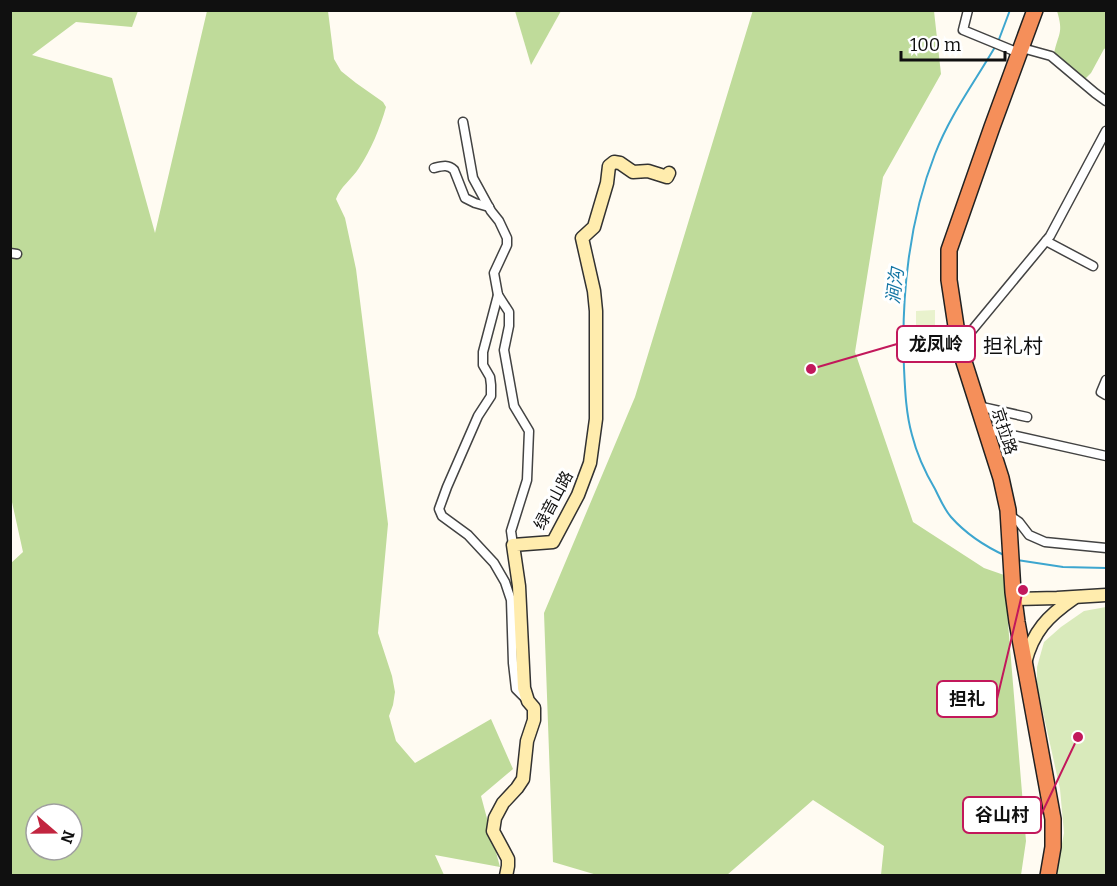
<svg xmlns="http://www.w3.org/2000/svg" width="1117" height="886" viewBox="0 0 1117 886" font-family="Bitter,'Noto Sans SC',serif">
<style>
.green{fill:#d9eabb}
.forest{fill:#bfdb9a;fill-rule:evenodd}
.pitch{fill:#e9f2cd}
.lines{fill:none;stroke-linecap:round;stroke-linejoin:round}
.stream{stroke:#3da6cf;stroke-width:2}
.street-casing{stroke:#434343;stroke-width:11}
.secondary-casing{stroke:#323232;stroke-width:15}
.highway-casing{stroke:#212121;stroke-width:18}
.street{stroke:#fff;stroke-width:8}
.secondary{stroke:#ffecad;stroke-width:12}
.highway{stroke:#f58f5a;stroke-width:15}
.labels{text-anchor:middle;stroke-width:6;stroke-linejoin:round;paint-order:stroke}
.street-label{font-size:16px;fill:#101010;stroke:#fff}
.water-label{font-size:18px;font-style:italic;fill:#1677a4;stroke:#fff}
.quarter-label{font-size:20px;fill:#101010;stroke:#fff}
.leader{fill:none;stroke:#c2185b;stroke-width:2}
.callout-dot{fill:#c2185b;stroke:#fff;stroke-width:2}
.callout{fill:#fff;stroke:#c2185b;stroke-width:2}
.callout-label{font-size:18px;text-anchor:middle;font-weight:bold;fill:#101010}
</style>
<rect width="100%" height="100%" fill="#fffbf2"/>
<path class="green" d="M 1106,607 L 1106,875 L 1056,875 L 1064,833 L 1060,789 L 1037,685 L 1037,667 L 1044,642 L 1061,627 L 1084,611 Z"/>
<g class="forest">
<path d="M 753,10 L 934,11 L 941,74 L 883,177 L 855,352 L 913,522 L 984,568 L 1004,575 L 1026,841 L 1021,875 L 881,875 L 884,846 L 813,800 L 727,875 L 597,875 L 553,862 L 544,613 L 635,397 Z"/>
<path d="M 10,11 L 138,11 L 132,27 L 76,22 L 32,55 L 112,78 L 155,233 L 207,11 L 328,11 L 334,59 L 341,71 L 356,83 L 383,102 L 386,107 C 380,128 371,150 359,168 C 352,179 340,187 336,199 L 345,218 L 356,269 L 388,524 L 378,633 L 392,676 L 395,692 L 393,705 L 389,716 L 396,741 L 415,763 L 491,719 L 513,769 L 481,796 L 500,867 L 435,855 L 444,875 L 11,875 L 10,564 L 23,552 L 10,493 ZM 36,814 L 72,814 L 72,850 L 36,850 Z"/>
<path d="M 515,11 L 561,11 L 531,65 Z"/>
<path d="M 1057,11 L 1106,11 L 1106,48 L 1104,49 L 1091,73 L 1083,81 L 1054,54 C 1058,33 1064,34 1057,11 Z"/>
</g>
<path class="pitch" d="M 935,310 L 935,346 L 916,346 L 916,311 Z"/>
<g class="lines">
<g class="stream">
<path d="M 998,42 L 1010,10"/>
<path d="M 995,47 C 974,83 950,115 935,154 C 909,220 901,297 904,368 C 905,390 906,414 912,435 C 917,455 925,472 935,489 C 940,499 944,509 951,517 C 967,535 984,546 1006,556"/>
<path d="M 1017,560 L 1063,567 L 1106,568"/>
</g>
<g class="street-casing">
<g id="street">
<path d="M 968,10 L 963,30 L 1019,53"/>
<path d="M 1022,48 L 1051,56 L 1095,93 L 1106,101"/>
<path d="M 463,122 L 473,178 L 491,211 L 499,221 L 507,238 L 507,245 L 494,273 L 498,295 L 509,312 L 509,326 L 504,350 L 514,406 L 529,431 L 527,480 L 511,531 L 513,545"/>
<path d="M 434,168 C 442,166 448,164 454,170 L 465,198 L 475,203 L 489,207"/>
<path d="M 1046,241 L 1093,266"/>
<path d="M 10,253 L 17,254"/>
<path d="M 498,295 L 483,352 L 483,365 L 490,377 L 491,385 L 491,396 L 478,416 L 447,487 L 439,509 L 442,516 L 468,535 L 494,563 L 505,582 L 511,600 L 513,663 L 516,689 L 527,700"/>
<path d="M 959,346 L 1050,236 L 1106,131"/>
<path d="M 1106,380 L 1101,392 L 1106,395"/>
<path d="M 978,406 L 1027,417"/>
<path d="M 985,429 L 1106,456"/>
<path d="M 1009,515 L 1019,522 L 1029,535 L 1045,542 L 1106,548"/>
</g>
</g>
<g class="secondary-casing">
<g id="secondary">
<path d="M 1013,599 L 1057,598 L 1106,595"/>
<path d="M 1025,663 C 1033,631 1048,616 1074,598"/>
<path d="M 506,876 L 508,866 L 508,859 L 493,831 L 495,818 L 503,803 L 517,788 L 523,779 L 527,741 L 534,720 L 534,708 L 528,701 L 524,688 L 519,586 L 513,545 L 553,542 L 578,495 L 590,463 L 596,419 L 596,311 L 594,291 L 582,238 L 594,227 L 607,183 L 609,166 L 614,162 L 620,163 L 633,172 L 648,171 L 667,177 L 669,173"/>
</g>
</g>
<g class="highway-casing">
<path id="highway" d="M 1035,10 L 992,127 L 949,250 L 949,280 L 959,346 L 1001,478 L 1008,510 L 1013,592 L 1017,622 L 1053,819 L 1053,847 L 1048,876"/>
</g>
<use href="#street" class="street"/>
<use href="#secondary" class="secondary"/>
<use href="#highway" class="highway"/>
</g>
<g class="labels">
<g class="street-label">
<text transform="translate(1005 431) rotate(72)" y="6">京拉路</text>
<text transform="translate(553 500) rotate(-62)" y="6">绿音山路</text>
</g>
<g class="water-label">
<text transform="translate(895 286) rotate(-83)" y="6">涧沟</text>
</g>
<g class="quarter-label">
<text x="1013" y="353">担礼村</text>
</g>
</g>
<path class="leader" d="M811 369L897 344M1023 590L997 699M1078 737L1041 815"/>
<g class="callout-dot">
<circle cx="811" cy="369" r="6"/>
<circle cx="1023" cy="590" r="6"/>
<circle cx="1078" cy="737" r="6"/>
</g>
<g class="callout">
<rect x="897" y="326" width="78" height="36" rx="6"/>
<rect x="937" y="681" width="60" height="36" rx="6"/>
<rect x="963" y="797" width="78" height="36" rx="6"/>
</g>
<g class="callout-label">
<text x="936" y="350">龙凤岭</text>
<text x="967" y="705">担礼</text>
<text x="1002" y="821">谷山村</text>
</g>
<rect width="1117" height="886" fill="none" stroke="#101010" stroke-width="24"/>
<g transform="translate(54 832) rotate(110)"><circle r="28" fill="#ffffff" stroke="#9f9f9f" stroke-width="1.5"/>
<path d="M0-4.5L10 22L0 15L-10 22Z" fill="#c2253f"/>
<text y="-9" font-size="16" font-weight="bold" text-anchor="middle" fill="#101010">N</text>
</g>
<path d="M901 51v9h104v-9" fill="none" stroke="#101010" stroke-width="3"/>
<text x="910" y="51" font-size="18" fill="#101010" stroke="#ffffff" stroke-width="4.5" paint-order="stroke">100 m</text>
</svg>
